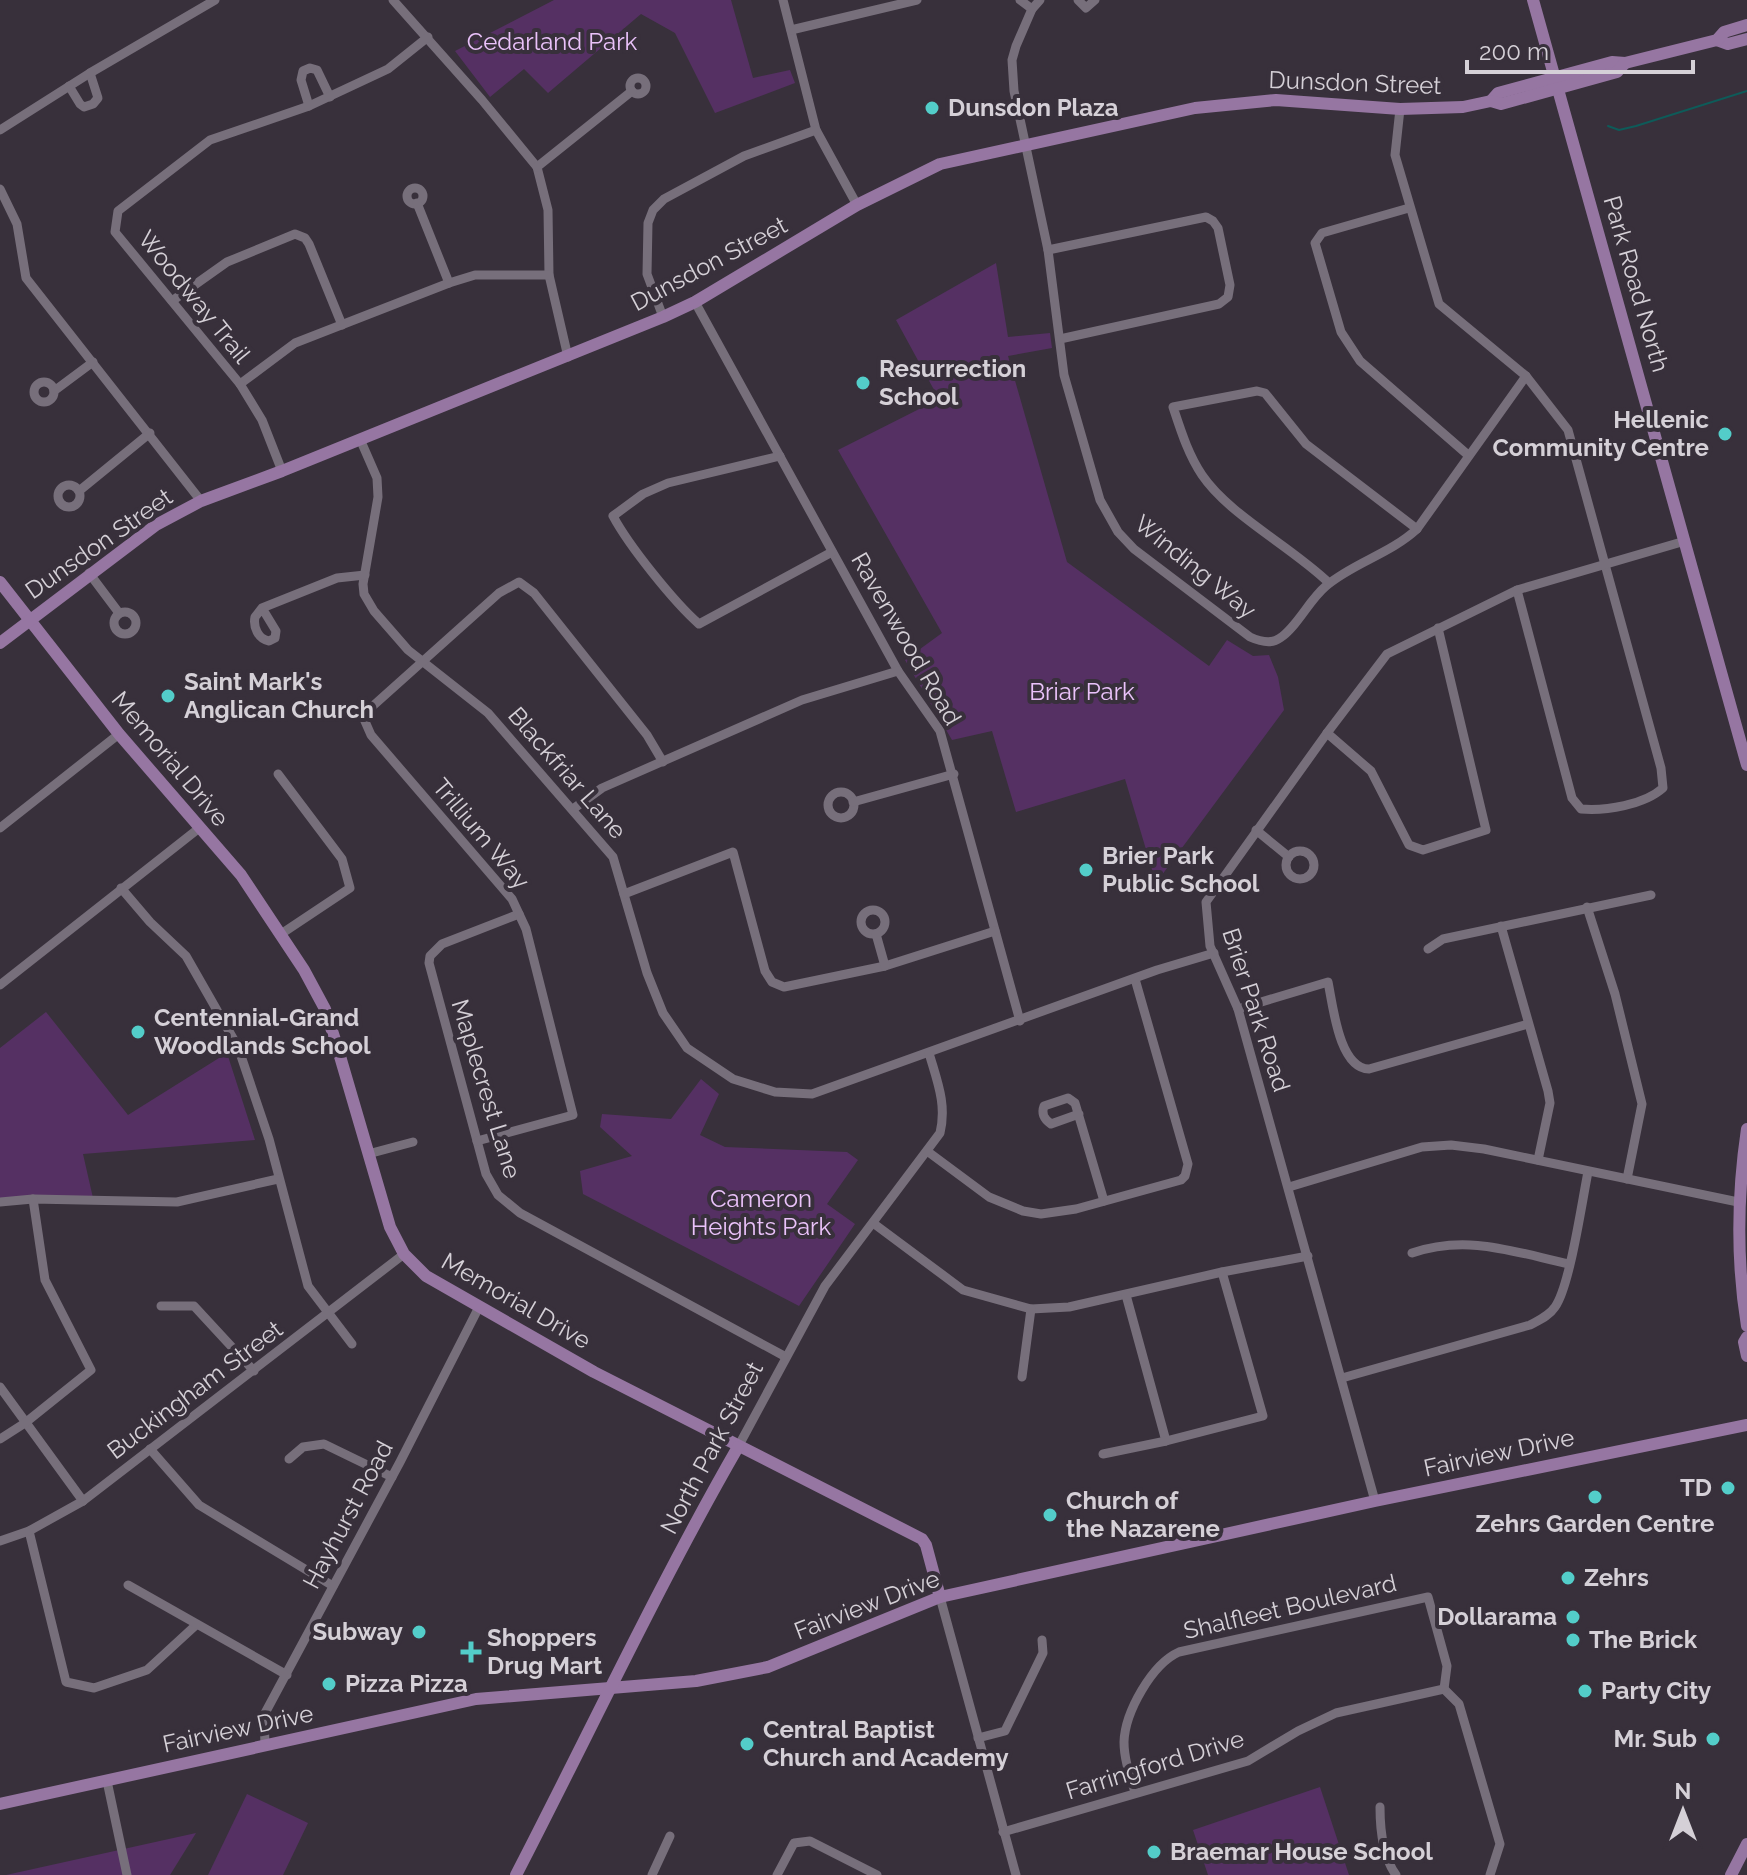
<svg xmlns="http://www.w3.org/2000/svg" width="1747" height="1875" viewBox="0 0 1747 1875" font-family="Raleway,sans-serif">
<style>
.green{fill:#553063}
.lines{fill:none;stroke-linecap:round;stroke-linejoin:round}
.stream{stroke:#0e5b59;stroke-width:2}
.minor{stroke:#776f7b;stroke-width:9}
.major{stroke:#9676a2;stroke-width:12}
.poi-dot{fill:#53cdc9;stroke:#38303b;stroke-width:3}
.labels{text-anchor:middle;stroke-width:8;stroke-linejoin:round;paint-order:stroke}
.park-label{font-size:24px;fill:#eac2fa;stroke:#38303b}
.street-label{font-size:24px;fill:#d5d0d7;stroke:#38303b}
.poi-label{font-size:24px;font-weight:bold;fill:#d5d0d7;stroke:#38303b;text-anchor:start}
</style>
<rect width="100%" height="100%" fill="#38303b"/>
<g class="green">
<path d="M 554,0 L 731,0 L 753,78 L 790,70 L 795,83 L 715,113 L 675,33 L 641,14 L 548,93 L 524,69 L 490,97 L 455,51 Z"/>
<path d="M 996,263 L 1008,337 L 1050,333 L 1052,348 L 1008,356 L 1067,562 L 1209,666 L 1227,640 L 1253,656 L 1269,655 L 1278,677 L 1284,710 L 1156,883 L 1125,779 L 1016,812 L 992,731 L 952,740 L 905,660 L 942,633 L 838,450 L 939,399 L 896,320 Z"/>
<path d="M 46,1012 L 128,1115 L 227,1053 L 255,1140 L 83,1154 L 93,1198 L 0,1201 L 0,1048 Z"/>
<path d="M 701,1079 L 719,1094 L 700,1135 L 725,1147 L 847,1152 L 858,1160 L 827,1204 L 855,1224 L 799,1306 L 583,1194 L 580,1171 L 632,1156 L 600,1127 L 602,1114 L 671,1119 Z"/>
<path d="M 1320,1787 L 1349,1875 L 1208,1875 L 1193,1830 Z"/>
<path d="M 247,1794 L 308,1823 L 283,1875 L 208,1875 Z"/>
<path d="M 196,1833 L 170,1875 L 6,1875 Z"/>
</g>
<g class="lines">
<path class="stream" d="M 1608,126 L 1619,130 L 1636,126 L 1747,91"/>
<g class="minor">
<path d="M 393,0 L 482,100 L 537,167 L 548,210 L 549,275 L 568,357"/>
<path d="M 783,0 L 816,130 L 857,205"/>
<path d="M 1020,0 L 1032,9"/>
<path d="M 1040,0 L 1032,9 L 1016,46 L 1012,60 L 1014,91 L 1048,250 L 1064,375 L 1100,500 L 1118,532 L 1134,549 L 1250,637 C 1259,641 1271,645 1280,638 C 1297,627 1309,600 1326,586 C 1353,563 1390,554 1417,529 L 1526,376"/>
<path d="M 1078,0 L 1086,8 L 1095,0"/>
<path d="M 791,30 L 917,0"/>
<circle cx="638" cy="86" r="8"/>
<path d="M 69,86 L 80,104 L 84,107 L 93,104 L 98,98 L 90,73"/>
<path d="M 309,106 L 301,80 L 303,71 L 310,68 L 317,70 L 330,97"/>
<path d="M 1400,109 L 1395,155 L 1439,304 L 1526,376 L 1568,430 L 1661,768 L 1663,788 C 1644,805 1606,811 1581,809 L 1572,798 L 1517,590"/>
<path d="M 0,130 L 90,73 L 215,0"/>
<path d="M 537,167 L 632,91"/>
<circle cx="415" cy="196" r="8"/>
<path d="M 0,189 L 17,224 L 26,278 L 201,501"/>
<path d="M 417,203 L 449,283"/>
<path d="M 1409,208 L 1322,233 L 1315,243 L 1341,332 L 1360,361 L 1468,455"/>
<path d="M 1048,250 L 1206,217 L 1213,221 L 1218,228 L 1230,285 L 1228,297 L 1219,304 L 1060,339"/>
<path d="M 172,301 L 227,262 L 295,234 L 305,238 L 309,244 L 342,325"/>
<path d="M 695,302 L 898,671 L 940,731 L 1020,1021"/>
<path d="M 663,317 L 647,274 L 648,223 L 653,210 L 664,199 L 744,156 L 816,130"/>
<circle cx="44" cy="392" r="10"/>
<path d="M 240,384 L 295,343 L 449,283 L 475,275 L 549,275"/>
<path d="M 54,391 L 93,362"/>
<path d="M 360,439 L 377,478 L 378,497 L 363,584 L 364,594 L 374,611 L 408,650 L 488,713 L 613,857 L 647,973 L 663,1013 L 687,1048 L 733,1079 L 775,1092 L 812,1094 L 1157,970 L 1214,953"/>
<path d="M 780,456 L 668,483 L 643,494 L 613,516 C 629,546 674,602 699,624 L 832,552"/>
<path d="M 282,471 L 262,420 L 240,384 L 115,232 L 118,211 L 210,140 L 309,106 L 388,69 L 428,37"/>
<circle cx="69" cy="496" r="11"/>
<path d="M 79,491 L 150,433"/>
<path d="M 89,573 L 119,613"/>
<path d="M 1329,583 C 1292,547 1229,515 1202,475 C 1188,454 1181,431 1173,407 L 1257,391 L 1265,393 L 1306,444 L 1417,529"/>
<path d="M 262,608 L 276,631 L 275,638 L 269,641 C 258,639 253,627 255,617 L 262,608 L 337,578 L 365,575"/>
<circle cx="125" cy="623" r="11"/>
<path d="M 1327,733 L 1371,771 L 1409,845 L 1423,850 L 1486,830 L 1438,628"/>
<path d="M 278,774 L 342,859 L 350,888 L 281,934"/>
<circle cx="841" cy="805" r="13"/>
<path d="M 853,802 L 954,774"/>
<path d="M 573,809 L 602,788 L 802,700 L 898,671"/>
<path d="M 0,828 L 119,734"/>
<path d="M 1256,830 L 1289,857"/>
<circle cx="1300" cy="865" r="14"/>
<path d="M 121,888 L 150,922 L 186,956 L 238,1047 L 269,1139 L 308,1286 L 352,1344"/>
<path d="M 624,894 L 733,852 L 765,971 L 772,982 L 784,987 L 885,966 L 995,931"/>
<path d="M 1587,907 L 1615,994 L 1642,1104 L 1627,1179"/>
<circle cx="873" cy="922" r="12"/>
<path d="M 519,914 L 442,944 L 430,956 L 429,963 L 486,1174 L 498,1195 L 520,1213 L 786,1357"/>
<path d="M 1501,926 L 1548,1091 L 1550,1103 L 1538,1160"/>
<path d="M 876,934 L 885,966"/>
<path d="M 1428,949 L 1443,939 L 1651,895"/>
<path d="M 0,985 L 198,829"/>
<path d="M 1238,1009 L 1328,982 C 1333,1006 1339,1068 1369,1069 L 1528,1024"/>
<path d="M 1079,1114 L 1051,1124 C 1044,1119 1041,1114 1044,1106 L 1068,1098 L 1075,1103 L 1104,1201"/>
<path d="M 477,1141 L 573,1115 L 526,929 L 512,899 L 371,735 L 364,719 L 365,713 L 499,593 L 519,582 L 534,593 L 647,735 L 663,762"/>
<path d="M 927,1151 L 989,1197 L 1023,1211 L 1041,1214 L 1076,1209 L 1181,1180 L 1185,1176 L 1188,1164 L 1135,979"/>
<path d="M 368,1154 L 413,1142"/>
<path d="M 1289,1187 L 1422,1147 L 1451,1145 L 1484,1149 L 1738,1202"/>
<path d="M 0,1202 L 33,1199 L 177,1202 L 278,1179"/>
<path d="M 873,1223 L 963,1290 L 1031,1309 L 1069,1307 L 1222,1272 L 1308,1256"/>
<path d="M 1412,1253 C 1467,1234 1514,1252 1569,1264"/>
<path d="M 1126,1295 L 1166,1441"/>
<path d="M 161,1306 L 194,1306 L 254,1371"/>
<path d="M 1022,1377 L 1031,1309"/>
<path d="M 1342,1378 L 1530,1325 C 1539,1320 1549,1316 1555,1307 C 1570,1286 1582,1201 1588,1172"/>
<path d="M 0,1387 L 83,1501"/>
<path d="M 0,1439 L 25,1423 L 91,1370 L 45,1280 L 33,1199"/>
<path d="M 738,1447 L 825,1286 L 940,1133 C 947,1104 937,1081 929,1053"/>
<path d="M 150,1449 L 199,1505 L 333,1586"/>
<path d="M 1103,1454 L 1166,1441 L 1263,1416 L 1222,1272"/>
<path d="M 289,1459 L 303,1447 L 324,1444 L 392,1477"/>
<path d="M 1375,1501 L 1238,1009 L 1210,946 L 1206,902 L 1327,733 L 1387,654 L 1517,590 L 1685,541"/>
<path d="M 29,1531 L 66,1682 L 94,1688 L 147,1670 L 196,1625"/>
<path d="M 0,1541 L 29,1531 L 83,1501 L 404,1254"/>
<path d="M 128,1585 L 287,1675"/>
<path d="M 940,1597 L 1016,1875"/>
<path d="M 1444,1689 L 1459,1704 L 1500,1844 L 1490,1875"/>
<path d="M 978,1738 L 1005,1731 L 1043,1653 L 1042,1640"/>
<path d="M 265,1745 L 264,1715 L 400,1462 L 479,1307"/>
<path d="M 107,1781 L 127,1875"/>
<path d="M 1135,1792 C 1130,1776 1124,1759 1124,1742 C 1125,1712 1152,1664 1179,1652 L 1428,1597 L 1447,1666 L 1444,1689"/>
<path d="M 1380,1807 C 1380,1829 1383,1857 1396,1875"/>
<path d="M 1003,1832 L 1248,1761 L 1298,1731 L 1336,1713 L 1444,1689"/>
<path d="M 652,1875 L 670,1836"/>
<path d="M 777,1875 L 794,1843 L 810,1841 L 877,1875"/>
</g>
<g class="major">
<path d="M 1533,0 L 1747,765"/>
<path d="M 1717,40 L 1728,44 L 1747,39"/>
<path d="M 1491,101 L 1498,93 L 1612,62 L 1625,63 L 1717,40 L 1724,32 L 1747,25"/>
<path d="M 0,582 L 119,734 L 241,875 L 304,970 L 325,1009 L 337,1046 L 390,1227 L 404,1254 L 426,1276 L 594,1372 L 922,1539 L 926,1545 L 940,1597"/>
<path d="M 0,643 L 156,525 L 201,501 L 282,471 L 663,317 L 695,302 L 857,205 L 940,164 L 1195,108 L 1276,100 L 1400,109 L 1463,107 L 1491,101 L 1501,104 L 1617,72 L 1625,63"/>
<path d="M 1747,1129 C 1737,1196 1736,1259 1747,1326"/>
<path d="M 1747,1337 L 1744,1342 L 1747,1356"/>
<path d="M 0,1804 L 476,1699 L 696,1681 L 768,1667 L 940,1597 L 1375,1501 L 1747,1425"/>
<path d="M 516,1875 C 590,1732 658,1586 738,1447"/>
<path d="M 1731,1875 L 1747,1844"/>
</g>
</g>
<g class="poi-dot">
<circle cx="932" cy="108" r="8"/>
<circle cx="863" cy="383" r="8"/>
<circle cx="1725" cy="434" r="8"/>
<circle cx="168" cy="696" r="8"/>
<circle cx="1086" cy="870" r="8"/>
<circle cx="138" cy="1032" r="8"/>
<circle cx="1728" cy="1488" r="8"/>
<circle cx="1595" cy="1497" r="8"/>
<circle cx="1050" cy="1515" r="8"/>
<circle cx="1568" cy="1578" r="8"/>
<circle cx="1573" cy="1617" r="8"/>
<circle cx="419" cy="1632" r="8"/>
<circle cx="1573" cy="1640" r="8"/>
<path d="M467 1640h8v8h8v8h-8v8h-8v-8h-8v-8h8z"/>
<circle cx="329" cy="1684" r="8"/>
<circle cx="1585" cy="1691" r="8"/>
<circle cx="1713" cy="1739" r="8"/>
<circle cx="747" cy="1744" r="8"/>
<circle cx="1154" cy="1852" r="8"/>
</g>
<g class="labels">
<g class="park-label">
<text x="552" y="50">Cedarland Park</text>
<text x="1082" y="700">Briar Park</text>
<text x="761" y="1207">Cameron<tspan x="761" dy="28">Heights Park</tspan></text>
</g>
<g class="street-label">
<text transform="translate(1355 83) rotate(2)" y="8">Dunsdon Street</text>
<text transform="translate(709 264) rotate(-28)" y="8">Dunsdon Street</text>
<text transform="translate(1636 284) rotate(74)" y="8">Park Road North</text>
<text transform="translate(194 297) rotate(51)" y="8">Woodway Trail</text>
<text transform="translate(99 544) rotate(-35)" y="8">Dunsdon Street</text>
<text transform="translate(1195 567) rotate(39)" y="8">Winding Way</text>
<text transform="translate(906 639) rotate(60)" y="8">Ravenwood Road</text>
<text transform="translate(170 759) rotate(50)" y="8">Memorial Drive</text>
<text transform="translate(567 773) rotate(49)" y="8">Blackfriar Lane</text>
<text transform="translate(481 834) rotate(50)" y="8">Trillium Way</text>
<text transform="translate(1256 1010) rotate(72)" y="8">Brier Park Road</text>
<text transform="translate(486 1089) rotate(73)" y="8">Maplecrest Lane</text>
<text transform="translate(516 1301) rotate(30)" y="8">Memorial Drive</text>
<text transform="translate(195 1390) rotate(-37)" y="8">Buckingham Street</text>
<text transform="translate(712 1448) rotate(-62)" y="8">North Park Street</text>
<text transform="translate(1499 1453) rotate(-12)" y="8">Fairview Drive</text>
<text transform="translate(348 1515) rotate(-62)" y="8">Hayhurst Road</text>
<text transform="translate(867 1605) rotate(-21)" y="8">Fairview Drive</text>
<text transform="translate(1290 1607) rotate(-13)" y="8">Shalfleet Boulevard</text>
<text transform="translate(238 1729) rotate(-12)" y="8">Fairview Drive</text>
<text transform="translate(1155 1765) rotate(-17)" y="8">Farringford Drive</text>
</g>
<g class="poi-label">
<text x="948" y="116">Dunsdon Plaza</text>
<text x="879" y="377">Resurrection<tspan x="879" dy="28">School</tspan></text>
<text x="1709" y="428" text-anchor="end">Hellenic<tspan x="1709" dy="28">Community Centre</tspan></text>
<text x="184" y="690">Saint Mark's<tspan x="184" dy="28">Anglican Church</tspan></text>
<text x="1102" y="864">Brier Park<tspan x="1102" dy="28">Public School</tspan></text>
<text x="154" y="1026">Centennial-Grand<tspan x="154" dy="28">Woodlands School</tspan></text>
<text x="1712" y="1496" text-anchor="end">TD</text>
<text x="1066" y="1509">Church of<tspan x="1066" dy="28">the Nazarene</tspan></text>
<text x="1595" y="1532" text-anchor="middle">Zehrs Garden Centre</text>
<text x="1584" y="1586">Zehrs</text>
<text x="1557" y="1625" text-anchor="end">Dollarama</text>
<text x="403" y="1640" text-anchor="end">Subway</text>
<text x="487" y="1646">Shoppers<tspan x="487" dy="28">Drug Mart</tspan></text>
<text x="1589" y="1648">The Brick</text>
<text x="345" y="1692">Pizza Pizza</text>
<text x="1601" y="1699">Party City</text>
<text x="763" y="1738">Central Baptist<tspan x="763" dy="28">Church and Academy</tspan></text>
<text x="1697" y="1747" text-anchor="end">Mr. Sub</text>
<text x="1170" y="1860">Braemar House School</text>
</g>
</g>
<g transform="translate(1683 1811)" stroke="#38303b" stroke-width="6" paint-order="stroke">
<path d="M0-6L14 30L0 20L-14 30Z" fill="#d5d0d7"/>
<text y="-12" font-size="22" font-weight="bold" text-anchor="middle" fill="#d5d0d7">N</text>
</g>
<path d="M1467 60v12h226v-12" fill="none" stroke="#d5d0d7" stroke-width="4"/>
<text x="1479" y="60" font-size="24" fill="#d5d0d7" stroke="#38303b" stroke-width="6" paint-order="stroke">200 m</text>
</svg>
